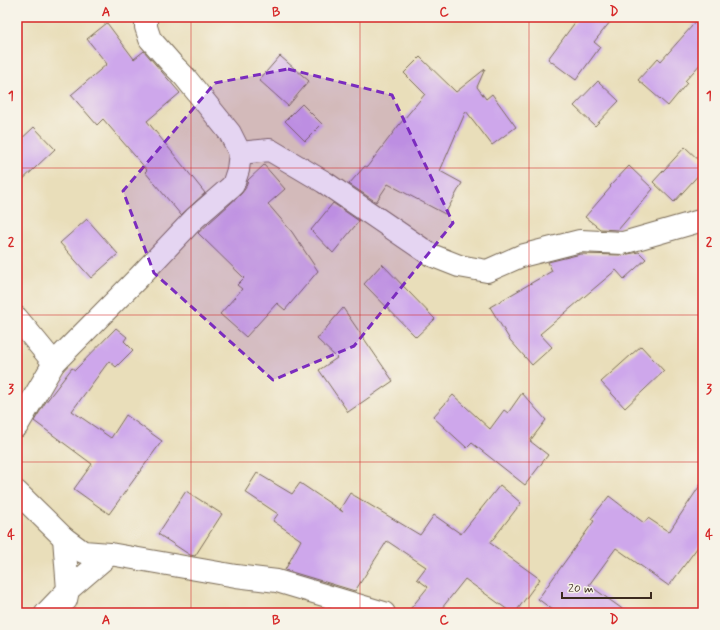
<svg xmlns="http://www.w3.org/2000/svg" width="720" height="630" viewBox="0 0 720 630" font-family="Mynerve,sans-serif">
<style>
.building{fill:#cea7eb}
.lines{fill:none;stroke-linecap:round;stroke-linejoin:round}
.minor-casing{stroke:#786955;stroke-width:24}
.minor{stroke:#fff;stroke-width:22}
.marked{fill:#7b2cbf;fill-opacity:0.2;stroke:#7b2cbf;stroke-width:3;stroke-dasharray:8 5;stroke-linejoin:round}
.grid{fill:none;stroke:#d62828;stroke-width:1;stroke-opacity:0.55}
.neatline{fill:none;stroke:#d62828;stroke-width:1.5}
.grid-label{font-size:13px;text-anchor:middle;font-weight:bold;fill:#d62828}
</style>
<rect width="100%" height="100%" fill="#f7f3e8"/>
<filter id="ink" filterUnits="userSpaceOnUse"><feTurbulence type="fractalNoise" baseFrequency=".025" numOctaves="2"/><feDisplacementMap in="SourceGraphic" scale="8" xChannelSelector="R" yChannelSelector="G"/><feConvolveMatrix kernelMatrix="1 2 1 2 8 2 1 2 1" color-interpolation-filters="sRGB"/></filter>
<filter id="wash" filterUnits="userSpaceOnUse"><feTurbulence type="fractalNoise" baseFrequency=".012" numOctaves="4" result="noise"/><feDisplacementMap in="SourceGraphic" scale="16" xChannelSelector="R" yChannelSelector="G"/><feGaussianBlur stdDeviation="0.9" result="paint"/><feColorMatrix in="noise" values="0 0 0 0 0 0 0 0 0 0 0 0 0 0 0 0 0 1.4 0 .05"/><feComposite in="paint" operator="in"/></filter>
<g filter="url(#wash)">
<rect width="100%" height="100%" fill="#e9deba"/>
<g id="blocks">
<g class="building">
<path d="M 579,17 L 614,17 L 594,42 L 600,47 L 576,80 L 548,59 Z"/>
<path d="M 700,17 L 703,17 L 703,61 L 685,81 L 687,83 L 668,106 L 638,80 L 658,58 L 661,61 Z"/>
<path d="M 107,23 L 134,59 L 144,51 L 180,93 L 147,121 L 205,193 L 181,215 L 145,172 L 147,170 L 103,119 L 97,125 L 71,95 L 107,64 L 87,39 Z"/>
<path d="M 280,56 L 309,81 L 288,106 L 259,80 Z"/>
<path d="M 420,57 L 456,92 L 485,69 L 477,87 L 486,99 L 492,94 L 516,127 L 492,145 L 466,111 L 440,171 L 462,183 L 445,214 L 388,184 L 376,202 L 349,184 L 365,166 L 367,167 L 399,125 L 425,94 L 404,73 Z"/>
<path d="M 598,81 L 619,101 L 595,126 L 574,106 Z"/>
<path d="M 302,104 L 322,124 L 305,141 L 285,121 Z"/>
<path d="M 34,127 L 55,149 L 17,185 L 17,143 Z"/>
<path d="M 685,147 L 703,164 L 703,170 L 674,202 L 653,182 Z"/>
<path d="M 264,165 L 285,189 L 268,204 L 292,232 L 318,271 L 285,310 L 277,303 L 246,337 L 220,314 L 242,289 L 237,285 L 244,278 L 198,233 L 241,194 L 245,189 L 248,180 Z"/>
<path d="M 629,166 L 653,189 L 618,230 L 600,229 L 585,217 L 611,187 L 610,186 Z"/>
<path d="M 333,203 L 359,221 L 333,253 L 311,230 Z"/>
<path d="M 87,219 L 118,254 L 91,278 L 60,243 Z"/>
<path d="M 639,252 L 646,259 L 624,279 L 616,270 L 540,334 L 552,347 L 532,365 L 510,340 L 490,307 L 552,271 L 548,262 L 581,254 L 622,255 Z"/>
<path d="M 382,264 L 435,319 L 416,337 L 364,284 Z"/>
<path d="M 343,308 L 393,381 L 348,412 L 319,370 L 337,358 L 317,339 Z"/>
<path d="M 116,328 L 127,337 L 124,341 L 133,350 L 116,367 L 109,361 L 72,411 L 111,438 L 126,415 L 162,441 L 109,514 L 74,489 L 92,464 L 34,421 L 45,403 L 72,368 L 75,370 Z"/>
<path d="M 641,346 L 664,371 L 625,408 L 601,382 Z"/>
<path d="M 522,393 L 546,420 L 530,441 L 548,455 L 525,485 L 472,443 L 467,448 L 433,417 L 453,395 L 490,429 L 504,410 L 508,413 Z"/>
<path d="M 257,473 L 292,494 L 300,483 L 343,512 L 340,509 L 350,493 L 420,535 L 434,515 L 461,534 L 500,485 L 521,503 L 490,543 L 540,579 L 515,613 L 512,613 L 465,579 L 438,613 L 407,613 L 428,587 L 417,579 L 426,567 L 387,541 L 355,591 L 285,570 L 301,540 L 273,521 L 278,514 L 245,492 Z"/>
<path d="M 703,481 L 703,540 L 669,586 L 616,548 L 589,585 L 628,613 L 557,613 L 538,599 L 594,521 L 591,519 L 609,496 L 644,523 L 648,518 L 669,532 Z"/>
<path d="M 186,491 L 222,514 L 195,556 L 190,555 L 158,534 Z"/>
</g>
</g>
</g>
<g filter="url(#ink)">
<use href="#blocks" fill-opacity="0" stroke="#786955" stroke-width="1"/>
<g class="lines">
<g class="minor-casing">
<g id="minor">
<path d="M 240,153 L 270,150 L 324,182 L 431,255 L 459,266 L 487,271 L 521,256 L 580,241 L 623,243 L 703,220"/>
<path d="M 17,318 L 54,363"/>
<path d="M 17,426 L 54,363 L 138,278 L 195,218 L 233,185 L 238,170 L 240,153 L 230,133 L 184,76 L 172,64 L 150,39 L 146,27 L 146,17"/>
<path d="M 17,492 L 64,538 L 83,552 L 110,554 L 236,576 L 277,581 L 384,613"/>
<path d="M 64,538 L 68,590 L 66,600"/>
<path d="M 46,613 L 68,590 L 110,554"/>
</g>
</g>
<use href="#minor" class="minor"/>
</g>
</g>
<path class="marked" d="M 288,69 L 392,95 L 453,223 L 354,346 L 273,380 L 154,273 L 123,191 L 215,83 Z"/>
<path class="grid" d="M 191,17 L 191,613M 360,17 L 360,613M 529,17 L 529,613M 17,168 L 703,168M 17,315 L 703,315M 17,462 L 703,462"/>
<rect width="720" height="630" fill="none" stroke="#f7f3e8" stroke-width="44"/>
<path d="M562 592v6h89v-6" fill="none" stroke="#3b2a1e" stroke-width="2"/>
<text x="568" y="592" font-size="12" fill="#3b2a1e" stroke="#f7f3e8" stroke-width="3" paint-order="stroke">20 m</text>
<rect x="22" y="22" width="676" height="586" class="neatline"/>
<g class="grid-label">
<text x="106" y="16">A</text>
<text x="276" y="16">B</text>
<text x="444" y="16">C</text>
<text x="614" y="16">D</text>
<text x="11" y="100">1</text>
<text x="709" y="100">1</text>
<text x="11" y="246">2</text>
<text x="709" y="246">2</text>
<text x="11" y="393">3</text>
<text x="709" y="393">3</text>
<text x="11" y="539">4</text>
<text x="709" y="539">4</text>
<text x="106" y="624">A</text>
<text x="276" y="624">B</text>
<text x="444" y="624">C</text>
<text x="614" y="624">D</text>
</g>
</svg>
